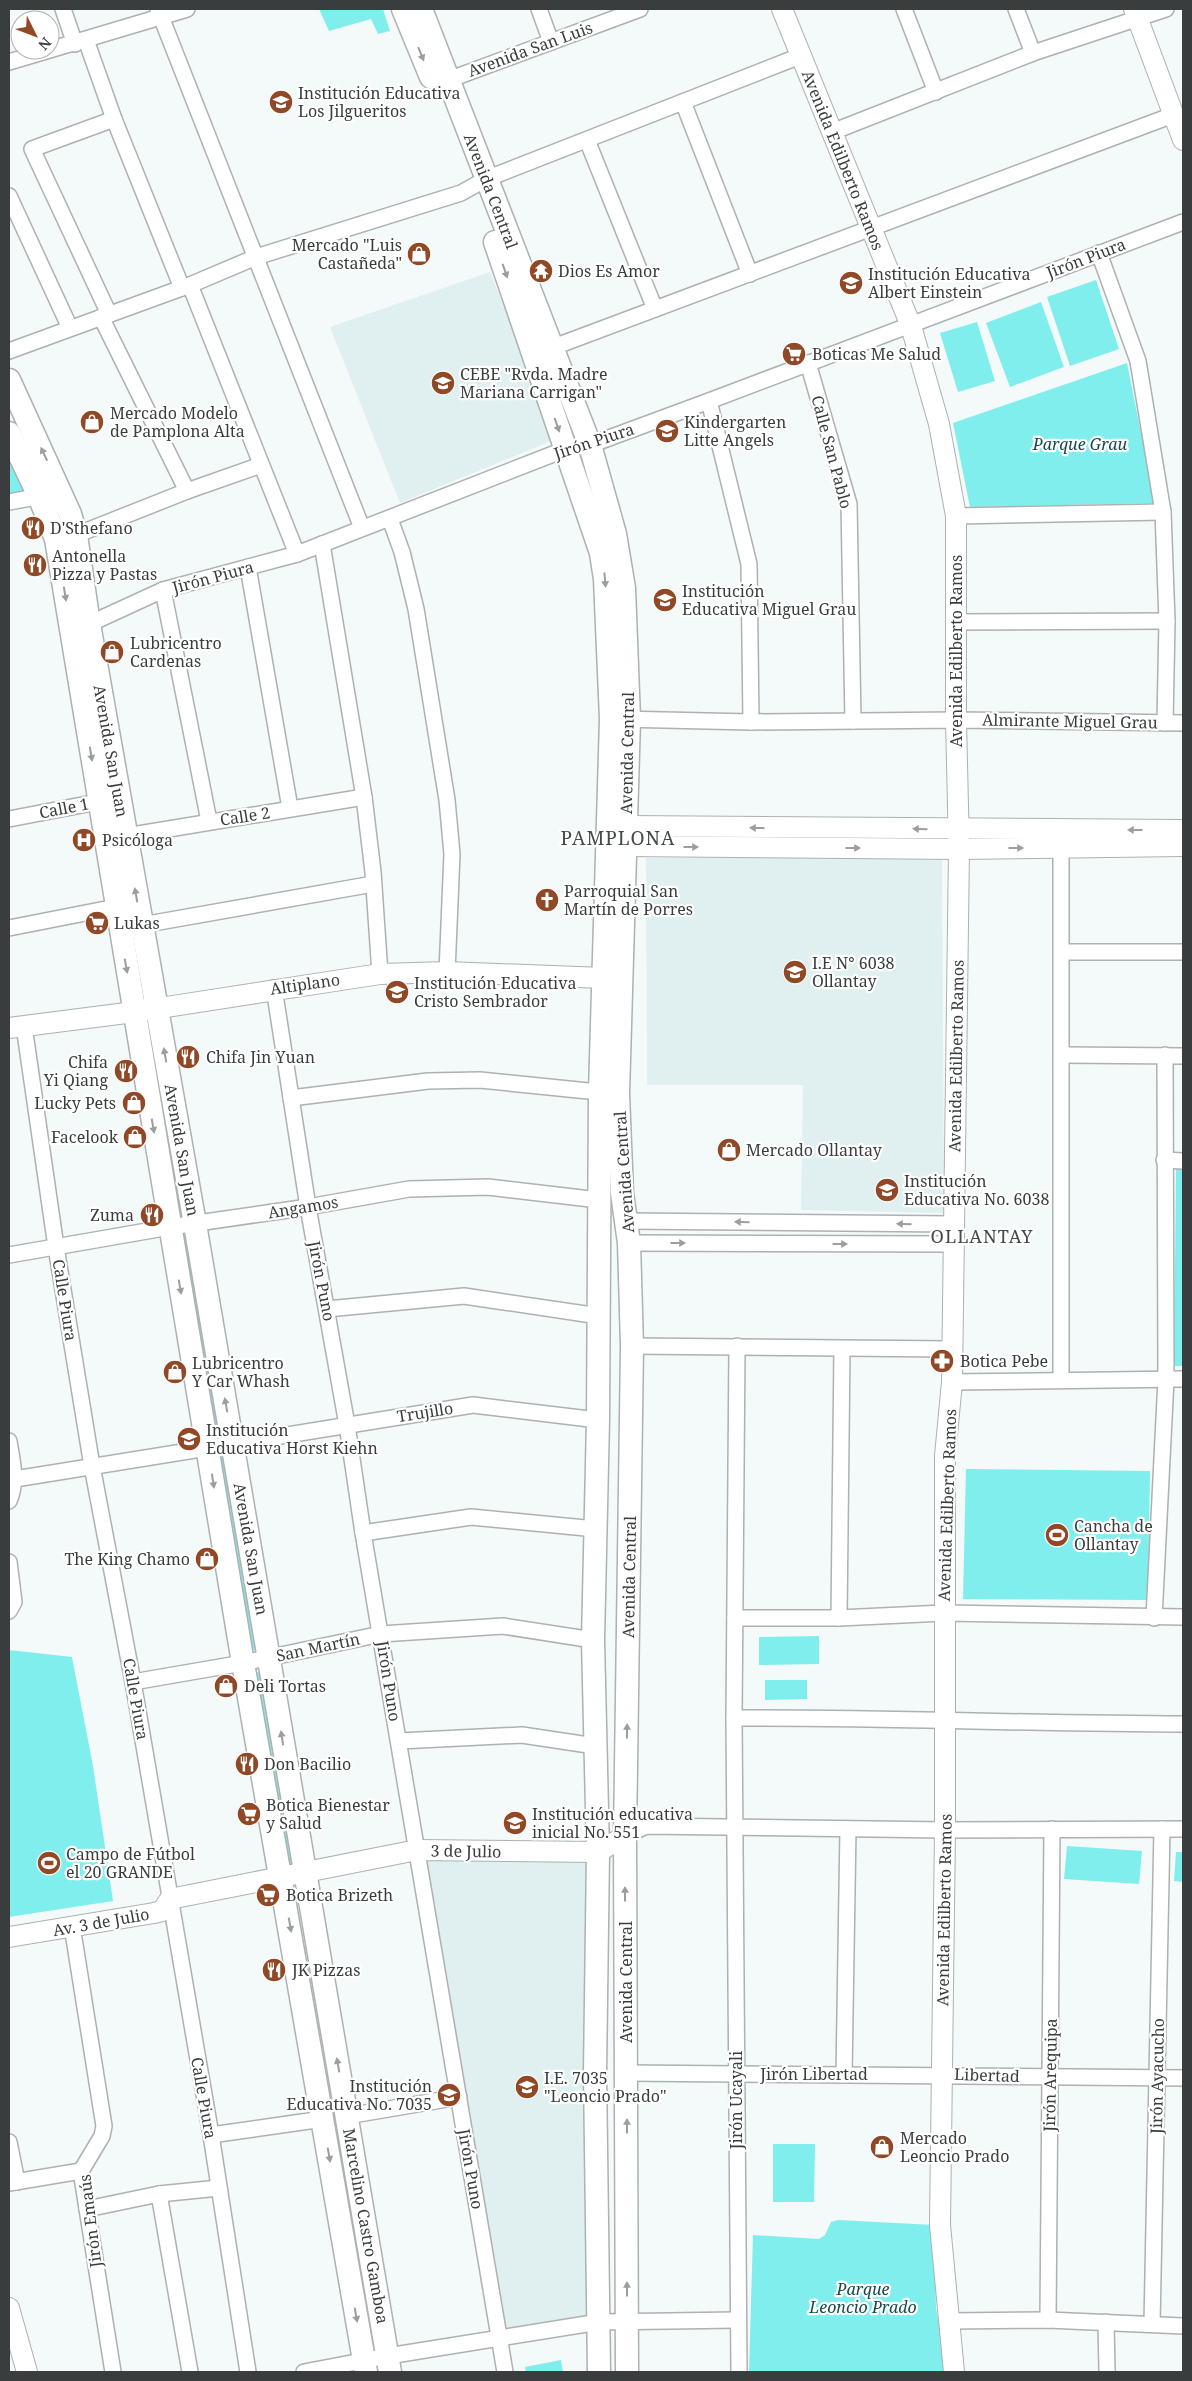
<svg xmlns="http://www.w3.org/2000/svg" width="1192" height="2381" viewBox="0 0 1192 2381" font-family="'Noto Serif',serif">
<style>
.built{fill:#e0efef}
.green{fill:#80eeed}
.lines{fill:none;stroke-linecap:round;stroke-linejoin:round}
.minor-casing{stroke:#acb1b1;stroke-width:18}
.tertiary-casing{stroke:#acb1b1;stroke-width:22}
.secondary-casing{stroke:#acb1b1;stroke-width:25}
.minor{stroke:#fff;stroke-width:15}
.tertiary{stroke:#fff;stroke-width:20}
.secondary{stroke:#fff;stroke-width:22}
.oneway{fill:#9c9e9e}
.labels{text-anchor:middle;stroke-width:4.5;stroke-linejoin:round;paint-order:stroke}
.street-label{font-size:16px;fill:#3a3d3d;stroke:#fff}
.poi-label{font-size:16px;fill:#3a3d3d;stroke:#fff;text-anchor:start}
.park-label{font-size:16px;font-style:italic;fill:#164a4a;stroke:#fff}
.neighbourhood-label{font-size:18px;letter-spacing:1px;fill:#444949;stroke:#fff}
.quarter-label{font-size:19px;letter-spacing:1px;fill:#444949;stroke:#fff}
</style>
<rect width="100%" height="100%" fill="#f3faf9"/>
<g class="built">
<path d="M 490,272 L 556,439 L 400,503 L 330,327 Z"/>
<path d="M 939,857 L 942,860 L 944,1213 L 801,1210 L 803,1085 L 647,1085 L 646,858 Z"/>
<path d="M 417,1850 L 598,1852 L 596,2322 L 499,2334 Z"/>
</g>
<g class="green">
<path d="M 319,9 L 383,9 L 390,31 L 378,34 L 371,19 L 329,31 Z"/>
<path d="M 1096,280 L 1119,349 L 1070,366 L 1047,297 Z"/>
<path d="M 1041,302 L 1064,367 L 1010,387 L 986,323 Z"/>
<path d="M 977,322 L 995,381 L 958,392 L 940,333 Z"/>
<path d="M 1127,363 L 1155,503 L 970,507 L 953,423 Z"/>
<path d="M 9,447 L 25,491 L 19,496 L 9,497 Z"/>
<path d="M 1176,1169 L 1183,1169 L 1183,1366 L 1174,1366 Z"/>
<path d="M 189,1235 L 227,1434 L 217,1443 L 180,1236 Z"/>
<path d="M 228,1454 L 258,1649 L 249,1651 L 218,1456 Z"/>
<path d="M 966,1469 L 1150,1471 L 1148,1600 L 963,1599 Z"/>
<path d="M 819,1636 L 819,1664 L 759,1665 L 759,1637 Z"/>
<path d="M 9,1650 L 72,1657 L 93,1766 L 113,1901 L 9,1917 Z"/>
<path d="M 264,1671 L 293,1865 L 284,1867 L 254,1673 Z"/>
<path d="M 765,1680 L 807,1680 L 807,1699 L 765,1700 Z"/>
<path d="M 1067,1846 L 1142,1851 L 1139,1884 L 1064,1879 Z"/>
<path d="M 1176,1852 L 1183,1852 L 1183,1882 L 1174,1881 Z"/>
<path d="M 773,2144 L 815,2144 L 814,2202 L 773,2202 Z"/>
<path d="M 838,2220 L 934,2225 L 936,2308 L 947,2372 L 749,2372 L 753,2235 L 819,2239 L 825,2235 L 831,2222 Z"/>
<path d="M 561,2360 L 563,2372 L 526,2372 L 525,2367 Z"/>
</g>
<g class="lines">
<g class="minor-casing">
<g id="minor">
<path d="M 63,9 L 75,44"/>
<path d="M 158,9 L 362,528"/>
<path d="M 539,9 L 551,42"/>
<path d="M 904,9 L 936,92"/>
<path d="M 1016,9 L 1033,53"/>
<path d="M 86,40 L 114,119 L 182,288"/>
<path d="M 9,62 L 187,9"/>
<path d="M 448,80 L 640,9"/>
<path d="M 683,102 L 750,274"/>
<path d="M 832,132 L 1033,53 L 1166,9"/>
<path d="M 587,140 L 655,309"/>
<path d="M 9,196 L 70,328"/>
<path d="M 1099,253 L 1138,361 L 1163,512 L 1167,621 L 1165,723"/>
<path d="M 190,285 L 297,554"/>
<path d="M 109,314 L 32,149 L 114,119"/>
<path d="M 101,317 L 187,491"/>
<path d="M 551,348 L 1173,115"/>
<path d="M 9,351 L 190,285 L 256,257 L 461,193 L 486,179 L 800,56"/>
<path d="M 808,363 L 849,504 L 853,721"/>
<path d="M 709,401 L 749,564 L 751,722"/>
<path d="M 9,502 L 47,495"/>
<path d="M 956,516 L 1163,512"/>
<path d="M 390,519 L 402,552 L 416,609 L 447,800 L 452,854 L 447,972"/>
<path d="M 76,535 L 187,491 L 261,465"/>
<path d="M 322,544 L 364,797 L 373,872 L 380,974"/>
<path d="M 248,567 L 290,808"/>
<path d="M 163,590 L 209,821"/>
<path d="M 956,622 L 1167,621"/>
<path d="M 89,624 L 163,590 L 297,554 L 566,449 L 590,445 L 709,401 L 1183,222"/>
<path d="M 620,719 L 751,722 L 956,720 L 1183,723"/>
<path d="M 9,819 L 108,800"/>
<path d="M 126,836 L 364,797"/>
<path d="M 142,925 L 373,884"/>
<path d="M 9,928 L 116,907"/>
<path d="M 1062,952 L 1183,952"/>
<path d="M 274,988 L 308,1207 L 347,1425 L 363,1533 L 505,2372"/>
<path d="M 24,1026 L 56,1247 L 92,1466 L 133,1682 L 211,2135 L 248,2372"/>
<path d="M 1062,1055 L 1183,1056"/>
<path d="M 291,1098 L 428,1081 L 480,1080 L 608,1093"/>
<path d="M 1164,1160 L 1183,1161"/>
<path d="M 626,1221 L 953,1224"/>
<path d="M 629,1243 L 953,1244"/>
<path d="M 9,1255 L 170,1227 L 308,1207 L 409,1189 L 488,1187 L 599,1200"/>
<path d="M 327,1309 L 464,1296 L 599,1316"/>
<path d="M 632,1346 L 951,1349"/>
<path d="M 737,1346 L 734,1718 L 739,2372"/>
<path d="M 1061,1380 L 1061,837"/>
<path d="M 952,1382 L 1183,1379"/>
<path d="M 9,1441 C 12,1462 18,1480 9,1501"/>
<path d="M 15,1479 L 473,1405 L 598,1420"/>
<path d="M 363,1533 L 471,1517 L 596,1529"/>
<path d="M 9,1562 L 14,1602 L 9,1611"/>
<path d="M 735,1618 L 839,1618 L 944,1613 L 1183,1617"/>
<path d="M 839,1618 L 842,1349"/>
<path d="M 1154,1618 L 1166,1379 L 1165,1055"/>
<path d="M 133,1682 L 243,1663 L 381,1634 L 503,1626 L 593,1640"/>
<path d="M 734,1718 C 884,1717 1033,1724 1183,1724"/>
<path d="M 399,1741 L 522,1735 L 595,1746"/>
<path d="M 625,1836 L 646,1826 L 945,1830 L 1183,1829"/>
<path d="M 72,1926 L 104,2126 L 102,2136 L 81,2171 L 113,2372"/>
<path d="M 626,2073 C 812,2074 998,2075 1183,2078"/>
<path d="M 844,2075 L 848,1829"/>
<path d="M 347,2116 L 459,2097"/>
<path d="M 211,2135 L 323,2119"/>
<path d="M 9,2142 L 17,2182"/>
<path d="M 9,2183 L 81,2171"/>
<path d="M 159,2194 L 190,2372"/>
<path d="M 87,2209 L 159,2194 L 219,2188"/>
<path d="M 1048,2320 L 1052,1829"/>
<path d="M 949,2321 L 1048,2320 L 1183,2326"/>
<path d="M 1106,2322 L 1107,2372"/>
<path d="M 1152,2324 L 1162,1829"/>
<path d="M 304,2372 L 388,2356 L 599,2322 L 738,2320"/>
</g>
</g>
<g class="tertiary-casing">
<g id="tertiary">
<path d="M 782,9 L 911,326 L 939,424 L 956,516 L 956,720 L 959,849 L 952,1382 L 945,1456 L 945,1830 L 940,2225 L 954,2372"/>
<path d="M 1134,9 L 1183,140"/>
<path d="M 625,826 L 1183,830"/>
<path d="M 624,846 L 959,849 L 1183,846"/>
<path d="M 9,1028 L 134,1012 L 380,974 L 447,972 L 603,978"/>
<path d="M 9,1937 L 154,1913 L 162,1911 L 170,1899 L 417,1850 L 598,1852 L 625,1836"/>
<path d="M 9,2308 L 27,2372"/>
</g>
</g>
<g class="secondary-casing">
<g id="secondary">
<path d="M 403,9 L 431,77"/>
<path d="M 421,9 L 590,445 L 615,534 L 624,588 L 629,719 L 618,1094 L 622,1193 L 629,1243 L 632,1346 L 625,1836 L 627,2372"/>
<path d="M 495,242 L 601,553 L 605,579 L 611,719 L 600,1092 L 598,1420 L 593,1640 L 598,1852 L 595,2073 L 599,2372"/>
<path d="M 9,380 L 70,514 L 76,535 L 89,624 L 195,1224 L 390,2372"/>
<path d="M 9,433 L 39,496 L 56,539 L 243,1663 L 366,2372"/>
</g>
</g>
<use href="#minor" class="minor"/>
<use href="#tertiary" class="tertiary"/>
<use href="#secondary" class="secondary"/>
</g>
<defs><path id="oneway-solid" d="M-6-.8H1V-3.2L6.5 0L1 3.2V.8H-6Z" transform="scale(1.25)"/></defs>
<g class="oneway">
<use href="#oneway-solid" transform="translate(421 54) rotate(68)"/>
<use href="#oneway-solid" transform="translate(505 271) rotate(71)"/>
<use href="#oneway-solid" transform="translate(557 425) rotate(71)"/>
<use href="#oneway-solid" transform="translate(44 454) rotate(-115)"/>
<use href="#oneway-solid" transform="translate(605 580) rotate(85)"/>
<use href="#oneway-solid" transform="translate(65 594) rotate(81)"/>
<use href="#oneway-solid" transform="translate(91 754) rotate(81)"/>
<use href="#oneway-solid" transform="translate(757 828) rotate(-179)"/>
<use href="#oneway-solid" transform="translate(920 829) rotate(-179)"/>
<use href="#oneway-solid" transform="translate(1135 830) rotate(180)"/>
<use href="#oneway-solid" transform="translate(691 847)"/>
<use href="#oneway-solid" transform="translate(853 848)"/>
<use href="#oneway-solid" transform="translate(1016 848)"/>
<use href="#oneway-solid" transform="translate(136 895) rotate(-100)"/>
<use href="#oneway-solid" transform="translate(126 966) rotate(80)"/>
<use href="#oneway-solid" transform="translate(165 1055) rotate(-100)"/>
<use href="#oneway-solid" transform="translate(153 1126) rotate(80)"/>
<use href="#oneway-solid" transform="translate(742 1222) rotate(-179)"/>
<use href="#oneway-solid" transform="translate(904 1224) rotate(-179)"/>
<use href="#oneway-solid" transform="translate(678 1243)"/>
<use href="#oneway-solid" transform="translate(840 1244)"/>
<use href="#oneway-solid" transform="translate(180 1287) rotate(80)"/>
<use href="#oneway-solid" transform="translate(226 1405) rotate(-100)"/>
<use href="#oneway-solid" transform="translate(213 1481) rotate(81)"/>
<use href="#oneway-solid" transform="translate(627 1731) rotate(-89)"/>
<use href="#oneway-solid" transform="translate(282 1738) rotate(-99)"/>
<use href="#oneway-solid" transform="translate(625 1894) rotate(-90)"/>
<use href="#oneway-solid" transform="translate(290 1925) rotate(80)"/>
<use href="#oneway-solid" transform="translate(338 2065) rotate(-100)"/>
<use href="#oneway-solid" transform="translate(627 2126) rotate(-90)"/>
<use href="#oneway-solid" transform="translate(329 2155) rotate(80)"/>
<use href="#oneway-solid" transform="translate(627 2289) rotate(-90)"/>
<use href="#oneway-solid" transform="translate(356 2315) rotate(80)"/>
</g>
<defs>
<g id="school-disc" transform="scale(1.25)"><circle r="9.5" fill="#904826" stroke="#fff"/><path d="M0-5L7-2L0 1L-7-2ZM-4 1L0 2.5L4 1V4Q0 6-4 4Z" fill="#fff"/></g>
<g id="shop-disc" transform="scale(1.25)"><circle r="9.5" fill="#904826" stroke="#fff"/><path d="M-5-2.5h2.3a2.7 3.5 0 0 1 5.4 0H5L5.5 6h-11ZM-1.5-2.5h3a1.5 2.3 0 0 0-3 0Z" fill="#fff"/></g>
<g id="temple-disc" transform="scale(1.25)"><circle r="9.5" fill="#904826" stroke="#fff"/><path d="M0-6L5-2H3V0L6.5 2.5H4V6H1.5V3h-3V6H-4V2.5H-6.5L-3 0V-2H-5Z" fill="#fff"/></g>
<g id="supermarket-disc" transform="scale(1.25)"><circle r="9.5" fill="#904826" stroke="#fff"/><path d="M-6-5.5h2.5l.6 2H6L4.5 2H-2.5L-4.4-4H-6ZM-1.5 3.2a1.3 1.3 0 1 0 .1 0ZM3 3.2a1.3 1.3 0 1 0 .1 0Z" fill="#fff"/></g>
<g id="restaurant-disc" transform="scale(1.25)"><circle r="9.5" fill="#904826" stroke="#fff"/><path d="M-5-6h1v4h1v-4h1v4h1v-4h1v5L-1.5 .5V6h-2V.5L-5-1ZM5-6V6H3V1.5H1.5Q1.5-4 5-6Z" fill="#fff"/></g>
<g id="hospital-disc" transform="scale(1.25)"><circle r="9.5" fill="#904826" stroke="#fff"/><path d="M-5-5h3v3.5h4V-5h3V5h-3V1.5h-4V5h-3Z" fill="#fff"/></g>
<g id="church-disc" transform="scale(1.25)"><circle r="9.5" fill="#904826" stroke="#fff"/><path d="M-1.2-6h2.4v3.5h3.3v2.4h-3.3V6h-2.4V-.1h-3.3v-2.4h3.3Z" fill="#fff"/></g>
<g id="pharmacy-disc" transform="scale(1.25)"><circle r="9.5" fill="#904826" stroke="#fff"/><path d="M-2-6h4v4h4v4h-4v4h-4v-4h-4v-4h4Z" fill="#fff"/></g>
<g id="stadium-disc" transform="scale(1.25)"><circle r="9.5" fill="#904826" stroke="#fff"/><path d="M0-5a6.5 5 0 1 0 0 10a6.5 5 0 1 0 0-10ZM-3.5-1.8h7v3.6h-7Z" fill="#fff"/></g>
</defs>
<g fill-rule="evenodd">
<use href="#school-disc" x="281" y="102"/>
<use href="#shop-disc" x="419" y="254"/>
<use href="#temple-disc" x="541" y="271"/>
<use href="#school-disc" x="851" y="283"/>
<use href="#supermarket-disc" x="794" y="354"/>
<use href="#school-disc" x="443" y="383"/>
<use href="#shop-disc" x="92" y="422"/>
<use href="#school-disc" x="667" y="431"/>
<use href="#restaurant-disc" x="33" y="528"/>
<use href="#restaurant-disc" x="35" y="565"/>
<use href="#school-disc" x="665" y="600"/>
<use href="#shop-disc" x="112" y="652"/>
<use href="#hospital-disc" x="84" y="840"/>
<use href="#church-disc" x="547" y="900"/>
<use href="#supermarket-disc" x="97" y="923"/>
<use href="#school-disc" x="795" y="972"/>
<use href="#school-disc" x="397" y="992"/>
<use href="#restaurant-disc" x="188" y="1057"/>
<use href="#restaurant-disc" x="126" y="1071"/>
<use href="#shop-disc" x="134" y="1103"/>
<use href="#shop-disc" x="135" y="1137"/>
<use href="#shop-disc" x="729" y="1150"/>
<use href="#school-disc" x="887" y="1190"/>
<use href="#restaurant-disc" x="152" y="1215"/>
<use href="#pharmacy-disc" x="942" y="1361"/>
<use href="#shop-disc" x="175" y="1372"/>
<use href="#school-disc" x="189" y="1439"/>
<use href="#stadium-disc" x="1057" y="1535"/>
<use href="#shop-disc" x="207" y="1559"/>
<use href="#shop-disc" x="226" y="1686"/>
<use href="#restaurant-disc" x="247" y="1764"/>
<use href="#supermarket-disc" x="249" y="1814"/>
<use href="#school-disc" x="515" y="1823"/>
<use href="#stadium-disc" x="49" y="1863"/>
<use href="#supermarket-disc" x="268" y="1895"/>
<use href="#restaurant-disc" x="274" y="1970"/>
<use href="#school-disc" x="527" y="2087"/>
<use href="#school-disc" x="449" y="2095"/>
<use href="#shop-disc" x="882" y="2147"/>
</g>
<g class="labels">
<g class="street-label">
<text transform="translate(530 49) rotate(-20)" y="6">Avenida San Luis</text>
<text transform="translate(843 160) rotate(68)" y="6">Avenida Edilberto Ramos</text>
<text transform="translate(491 191) rotate(69)" y="6">Avenida Central</text>
<text transform="translate(1086 258) rotate(-21)" y="6">Jirón Piura</text>
<text transform="translate(594 441) rotate(-18)" y="6">Jirón Piura</text>
<text transform="translate(832 452) rotate(75)" y="6">Calle San Pablo</text>
<text transform="translate(213 577) rotate(-15)" y="6">Jirón Piura</text>
<text transform="translate(956 651) rotate(-90)" y="6">Avenida Edilberto Ramos</text>
<text transform="translate(1070 721) rotate(1)" y="6">Almirante Miguel Grau</text>
<text transform="translate(111 751) rotate(80)" y="6">Avenida San Juan</text>
<text transform="translate(627 753) rotate(-89)" y="6">Avenida Central</text>
<text transform="translate(64 808) rotate(-11)" y="6">Calle 1</text>
<text transform="translate(245 816) rotate(-9)" y="6">Calle 2</text>
<text transform="translate(305 984) rotate(-8)" y="6">Altiplano</text>
<text transform="translate(956 1056) rotate(-89)" y="6">Avenida Edilberto Ramos</text>
<text transform="translate(182 1150) rotate(80)" y="6">Avenida San Juan</text>
<text transform="translate(624 1172) rotate(-94)" y="6">Avenida Central</text>
<text transform="translate(303 1207) rotate(-9)" y="6">Angamos</text>
<text transform="translate(322 1281) rotate(79)" y="6">Jirón Puno</text>
<text transform="translate(65 1300) rotate(81)" y="6">Calle Piura</text>
<text transform="translate(425 1412) rotate(-9)" y="6">Trujillo</text>
<text transform="translate(947 1505) rotate(-88)" y="6">Avenida Edilberto Ramos</text>
<text transform="translate(251 1549) rotate(80)" y="6">Avenida San Juan</text>
<text transform="translate(629 1577) rotate(-89)" y="6">Avenida Central</text>
<text transform="translate(318 1647) rotate(-12)" y="6">San Martín</text>
<text transform="translate(389 1681) rotate(81)" y="6">Jirón Puno</text>
<text transform="translate(136 1699) rotate(80)" y="6">Calle Piura</text>
<text transform="translate(466 1851) rotate(1)" y="6">3 de Julio</text>
<text transform="translate(944 1910) rotate(-89)" y="6">Avenida Edilberto Ramos</text>
<text transform="translate(101 1922) rotate(-10)" y="6">Av. 3 de Julio</text>
<text transform="translate(626 1982) rotate(-90)" y="6">Avenida Central</text>
<text x="814" y="2080">Jirón Libertad</text>
<text transform="translate(987 2075) rotate(2)" y="6">Libertad</text>
<text transform="translate(1050 2075) rotate(-89)" y="6">Jirón Arequipa</text>
<text transform="translate(1157 2076) rotate(-89)" y="6">Jirón Ayacucho</text>
<text transform="translate(204 2098) rotate(80)" y="6">Calle Piura</text>
<text transform="translate(736 2100) rotate(-90)" y="6">Jirón Ucayali</text>
<text transform="translate(471 2169) rotate(80)" y="6">Jirón Puno</text>
<text transform="translate(90 2221) rotate(-97)" y="6">Jirón Emaús</text>
<text transform="translate(366 2226) rotate(80)" y="6">Marcelino Castro Gamboa</text>
</g>
<g class="poi-label">
<text x="298" y="99">Institución Educativa<tspan x="298" dy="18">Los Jilgueritos</tspan></text>
<text x="402" y="251" text-anchor="end">Mercado "Luis<tspan x="402" dy="18">Castañeda"</tspan></text>
<text x="558" y="277">Dios Es Amor</text>
<text x="868" y="280">Institución Educativa<tspan x="868" dy="18">Albert Einstein</tspan></text>
<text x="812" y="360">Boticas Me Salud</text>
<text x="460" y="380">CEBE "Rvda. Madre<tspan x="460" dy="18">Mariana Carrigan"</tspan></text>
<text x="110" y="419">Mercado Modelo<tspan x="110" dy="18">de Pamplona Alta</tspan></text>
<text x="684" y="428">Kindergarten<tspan x="684" dy="18">Litte Angels</tspan></text>
<text x="50" y="534">D'Sthefano</text>
<text x="52" y="562">Antonella<tspan x="52" dy="18">Pizza y Pastas</tspan></text>
<text x="682" y="597">Institución<tspan x="682" dy="18">Educativa Miguel Grau</tspan></text>
<text x="130" y="649">Lubricentro<tspan x="130" dy="18">Cardenas</tspan></text>
<text x="102" y="846">Psicóloga</text>
<text x="564" y="897">Parroquial San<tspan x="564" dy="18">Martín de Porres</tspan></text>
<text x="114" y="929">Lukas</text>
<text x="812" y="969">I.E N° 6038<tspan x="812" dy="18">Ollantay</tspan></text>
<text x="414" y="989">Institución Educativa<tspan x="414" dy="18">Cristo Sembrador</tspan></text>
<text x="206" y="1063">Chifa Jin Yuan</text>
<text x="108" y="1068" text-anchor="end">Chifa<tspan x="108" dy="18">Yi Qiang</tspan></text>
<text x="116" y="1109" text-anchor="end">Lucky Pets</text>
<text x="118" y="1143" text-anchor="end">Facelook</text>
<text x="746" y="1156">Mercado Ollantay</text>
<text x="904" y="1187">Institución<tspan x="904" dy="18">Educativa No. 6038</tspan></text>
<text x="134" y="1221" text-anchor="end">Zuma</text>
<text x="960" y="1367">Botica Pebe</text>
<text x="192" y="1369">Lubricentro<tspan x="192" dy="18">Y Car Whash</tspan></text>
<text x="206" y="1436">Institución<tspan x="206" dy="18">Educativa Horst Kiehn</tspan></text>
<text x="1074" y="1532">Cancha de<tspan x="1074" dy="18">Ollantay</tspan></text>
<text x="190" y="1565" text-anchor="end">The King Chamo</text>
<text x="244" y="1692">Deli Tortas</text>
<text x="264" y="1770">Don Bacilio</text>
<text x="266" y="1811">Botica Bienestar<tspan x="266" dy="18">y Salud</tspan></text>
<text x="532" y="1820">Institución educativa<tspan x="532" dy="18">inicial No. 551</tspan></text>
<text x="66" y="1860">Campo de Fútbol<tspan x="66" dy="18">el 20 GRANDE</tspan></text>
<text x="286" y="1901">Botica Brizeth</text>
<text x="292" y="1976">JK Pizzas</text>
<text x="544" y="2084">I.E. 7035<tspan x="544" dy="18">"Leoncio Prado"</tspan></text>
<text x="432" y="2092" text-anchor="end">Institución<tspan x="432" dy="18">Educativa No. 7035</tspan></text>
<text x="900" y="2144">Mercado<tspan x="900" dy="18">Leoncio Prado</tspan></text>
</g>
<g class="park-label">
<text x="1080" y="450">Parque Grau</text>
<text x="863" y="2295">Parque<tspan x="863" dy="18">Leoncio Prado</tspan></text>
</g>
<g class="neighbourhood-label">
<text x="982" y="1243">OLLANTAY</text>
</g>
<g class="quarter-label">
<text x="618" y="845">PAMPLONA</text>
</g>
</g>
<rect width="1192" height="2381" fill="none" stroke="#3a3d3d" stroke-width="20"/>
<g transform="translate(35 35) rotate(132)"><circle r="24" fill="#ffffff" stroke="#b0b1b1"/>
<path d="M0-4L9 19L0 12L-9 19Z" fill="#904826"/>
<text y="-8" font-size="14" font-weight="bold" text-anchor="middle" fill="#3a3d3d">N</text>
</g>
</svg>
